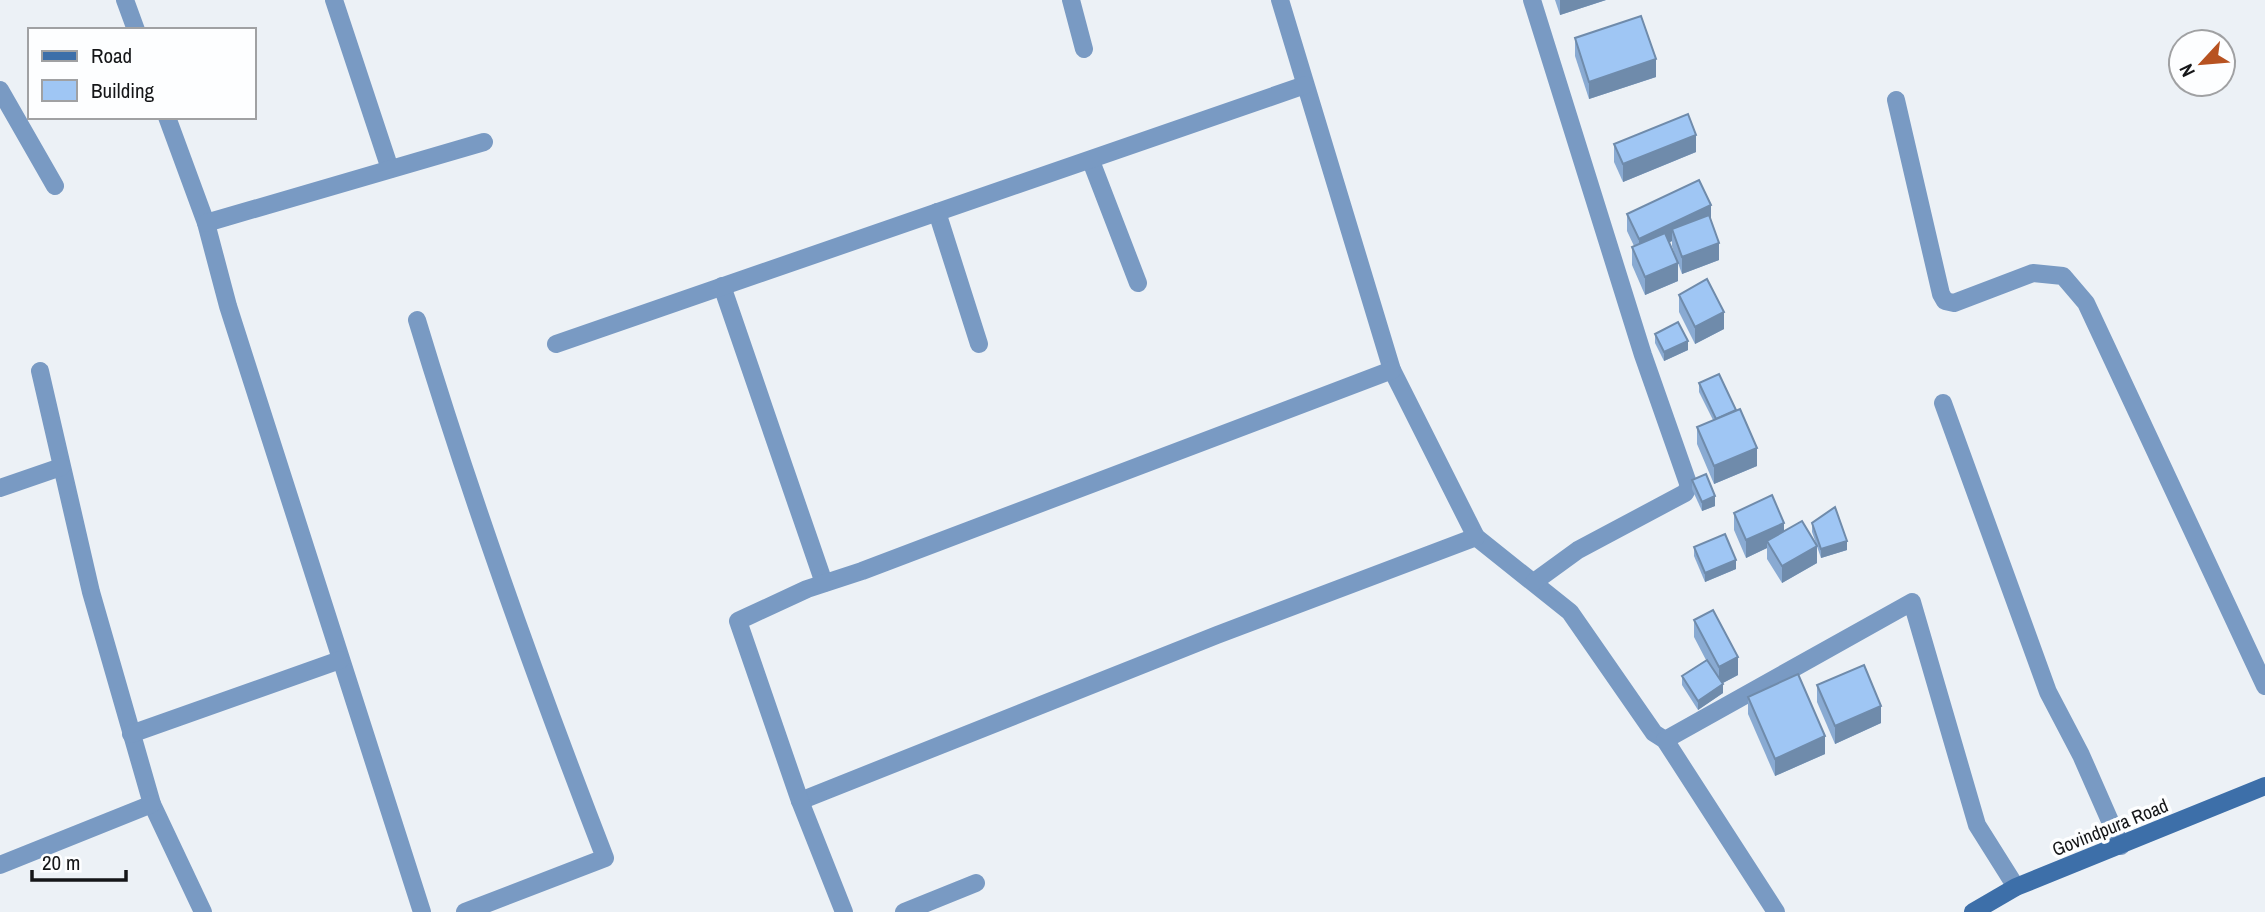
<svg xmlns="http://www.w3.org/2000/svg" width="2265" height="912" viewBox="0 0 2265 912" font-family="'Archivo Narrow',sans-serif">
<style>
.lines{fill:none;stroke-linecap:round;stroke-linejoin:round}
.street{stroke:#799ac3;stroke-width:18}
.secondary{stroke:#3d6fa9;stroke-width:18}
.wall{fill:#89aad2;fill-rule:evenodd}
.shaded-wall{fill:#6f8bab}
.building{fill:#9fc6f4;stroke:#6f8bab;stroke-width:2}
.labels{text-anchor:middle;stroke-width:7;stroke-linejoin:round;paint-order:stroke}
.street-label{font-size:19px;fill:#151618;stroke:#fdfeff}
</style>
<rect width="100%" height="100%" fill="#ecf1f6"/>
<g class="lines">
<g class="street">
<path d="M 125,0 L 136,30"/>
<path d="M 334,0 L 390,169"/>
<path d="M 1071,0 L 1084,49"/>
<path d="M 1280,0 L 1392,370 L 1476,537 L 1570,612 L 1654,733 L 1665,740 L 1776,912"/>
<path d="M 1532,0 L 1643,355 L 1689,486 L 1685,493 L 1578,550 L 1534,582"/>
<path d="M 0,90 L 55,186"/>
<path d="M 1896,100 L 1941,294 L 1945,301 L 1954,303 L 2033,273 L 2063,276 L 2086,303 L 2265,686"/>
<path d="M 167,117 L 206,223 L 228,306 L 422,912"/>
<path d="M 1091,161 L 1138,283"/>
<path d="M 937,212 L 979,344"/>
<path d="M 206,223 L 484,142"/>
<path d="M 722,286 L 824,583"/>
<path d="M 417,320 C 472,502 536,680 605,858 L 465,912"/>
<path d="M 556,344 L 1305,85"/>
<path d="M 40,371 L 91,592 L 152,804 L 203,912"/>
<path d="M 1943,403 L 2048,692 L 2081,755 L 2121,846"/>
<path d="M 0,488 L 61,467"/>
<path d="M 131,734 L 340,660"/>
<path d="M 1665,740 L 1912,602 L 1977,825 L 2016,887"/>
<path d="M 800,801 L 1217,635 L 1476,537"/>
<path d="M 0,865 L 152,804"/>
<path d="M 844,912 L 800,801 L 738,621 L 807,589 L 862,571 L 1392,370"/>
<path d="M 904,912 L 976,883"/>
</g>
<path class="secondary" d="M 1973,912 L 2016,887 L 2265,786"/>
</g>
<g class="wall">
<path d="M 1555,0 L 1606,0 L 1560,15 Z"/>
<path d="M 1575,38 L 1656,77 L 1589,99 L 1575,56 Z"/>
<path d="M 1614,144 L 1696,152 L 1623,182 L 1614,162 Z"/>
<path d="M 1627,214 L 1711,221 L 1719,260 L 1682,274 L 1678,263 L 1678,281 L 1645,295 L 1632,265 L 1632,247 L 1634,246 L 1627,231 ZM 1672,241 L 1672,246 L 1677,261 L 1669,243 Z"/>
<path d="M 1679,295 L 1724,329 L 1695,344 L 1679,312 Z"/>
<path d="M 1655,334 L 1688,350 L 1664,361 L 1655,343 Z"/>
<path d="M 1699,383 L 1757,466 L 1714,484 L 1697,444 L 1697,427 L 1713,420 L 1699,392 Z"/>
<path d="M 1692,480 L 1715,506 L 1702,511 L 1692,489 Z"/>
<path d="M 1734,513 L 1784,531 L 1817,563 L 1782,583 L 1767,559 L 1767,548 L 1746,558 L 1734,530 Z"/>
<path d="M 1812,523 L 1847,550 L 1821,558 L 1812,532 Z"/>
<path d="M 1694,547 L 1736,569 L 1705,582 L 1694,556 Z"/>
<path d="M 1694,620 L 1738,675 L 1723,683 L 1723,693 L 1698,710 L 1682,685 L 1682,676 L 1706,660 L 1694,637 Z"/>
<path d="M 1817,685 L 1881,723 L 1835,744 L 1817,702 Z"/>
<path d="M 1748,697 L 1825,754 L 1775,776 L 1748,714 Z"/>
</g>
<g class="shaded-wall">
<path d="M 1560,0 L 1606,0 L 1560,15 Z"/>
<path d="M 1656,59 L 1656,77 L 1589,99 L 1589,82 Z"/>
<path d="M 1696,135 L 1696,152 L 1623,182 L 1623,164 Z"/>
<path d="M 1711,205 L 1711,223 L 1672,229 L 1672,241 L 1639,257 L 1639,239 Z"/>
<path d="M 1719,243 L 1719,260 L 1682,274 L 1682,257 Z"/>
<path d="M 1678,263 L 1678,281 L 1645,295 L 1645,277 Z"/>
<path d="M 1724,312 L 1724,329 L 1695,344 L 1695,327 Z"/>
<path d="M 1688,341 L 1688,350 L 1664,361 L 1664,352 Z"/>
<path d="M 1757,448 L 1757,466 L 1714,484 L 1714,466 Z"/>
<path d="M 1715,496 L 1715,506 L 1702,511 L 1702,502 Z"/>
<path d="M 1784,523 L 1784,540 L 1767,541 L 1767,548 L 1746,558 L 1746,540 Z"/>
<path d="M 1847,541 L 1847,550 L 1821,558 L 1821,549 Z"/>
<path d="M 1817,546 L 1817,563 L 1782,583 L 1782,566 Z"/>
<path d="M 1736,560 L 1736,569 L 1705,582 L 1705,573 Z"/>
<path d="M 1738,657 L 1738,675 L 1719,685 L 1719,667 Z"/>
<path d="M 1723,684 L 1723,693 L 1698,710 L 1698,701 Z"/>
<path d="M 1881,706 L 1881,723 L 1835,744 L 1835,726 Z"/>
<path d="M 1825,736 L 1825,754 L 1775,776 L 1775,759 Z"/>
</g>
<g class="building">
<path d="M 1641,16 L 1656,59 L 1589,82 L 1575,38 Z"/>
<path d="M 1688,114 L 1696,135 L 1623,164 L 1614,144 Z"/>
<path d="M 1699,180 L 1711,205 L 1639,239 L 1627,214 Z"/>
<path d="M 1709,215 L 1719,243 L 1682,257 L 1672,229 Z"/>
<path d="M 1665,233 L 1678,263 L 1645,277 L 1632,247 Z"/>
<path d="M 1707,279 L 1724,312 L 1695,327 L 1679,295 Z"/>
<path d="M 1678,322 L 1688,341 L 1664,352 L 1655,334 Z"/>
<path d="M 1719,374 L 1736,410 L 1716,419 L 1699,383 Z"/>
<path d="M 1740,409 L 1757,448 L 1714,466 L 1697,427 Z"/>
<path d="M 1706,474 L 1715,496 L 1702,502 L 1692,480 Z"/>
<path d="M 1772,495 L 1784,523 L 1746,540 L 1734,513 Z"/>
<path d="M 1835,507 L 1847,541 L 1821,549 L 1812,523 Z"/>
<path d="M 1802,521 L 1817,546 L 1782,566 L 1767,541 Z"/>
<path d="M 1725,534 L 1736,560 L 1705,573 L 1694,547 Z"/>
<path d="M 1713,610 L 1738,657 L 1719,667 L 1694,620 Z"/>
<path d="M 1707,660 L 1723,684 L 1698,701 L 1682,676 Z"/>
<path d="M 1864,665 L 1881,706 L 1835,726 L 1817,685 Z"/>
<path d="M 1798,674 L 1825,736 L 1775,759 L 1748,697 Z"/>
</g>
<g class="labels">
<g class="street-label">
<text transform="translate(2110 827) rotate(-22)" y="7">Govindpura Road</text>
</g>
</g>
<rect x="28" y="28" width="228" height="91" fill="#fdfeff" stroke="#a0a1a3" stroke-width="2"/>
<rect x="42" y="51" width="35" height="10" fill="#3d6fa9" stroke="#a0a1a3" stroke-width="2"/>
<text x="91" y="63" font-size="21" fill="#151618">Road</text>
<rect x="42" y="80" width="35" height="21" fill="#9fc6f4" stroke="#a0a1a3" stroke-width="2"/>
<text x="91" y="98" font-size="21" fill="#151618">Building</text>
<g transform="translate(2202 63) rotate(244)"><circle r="33" fill="#fdfeff" stroke="#a0a1a3" stroke-width="2"/>
<path d="M0-5L12 26L0 18L-12 26Z" fill="#b75221"/>
<text y="-10" font-size="19" font-weight="bold" text-anchor="middle" fill="#151618">N</text>
</g>
<path d="M32 870v10h94v-10" fill="none" stroke="#151618" stroke-width="3.5"/>
<text x="42" y="870" font-size="21" fill="#151618" stroke="#fdfeff" stroke-width="5" paint-order="stroke">20 m</text>
</svg>
